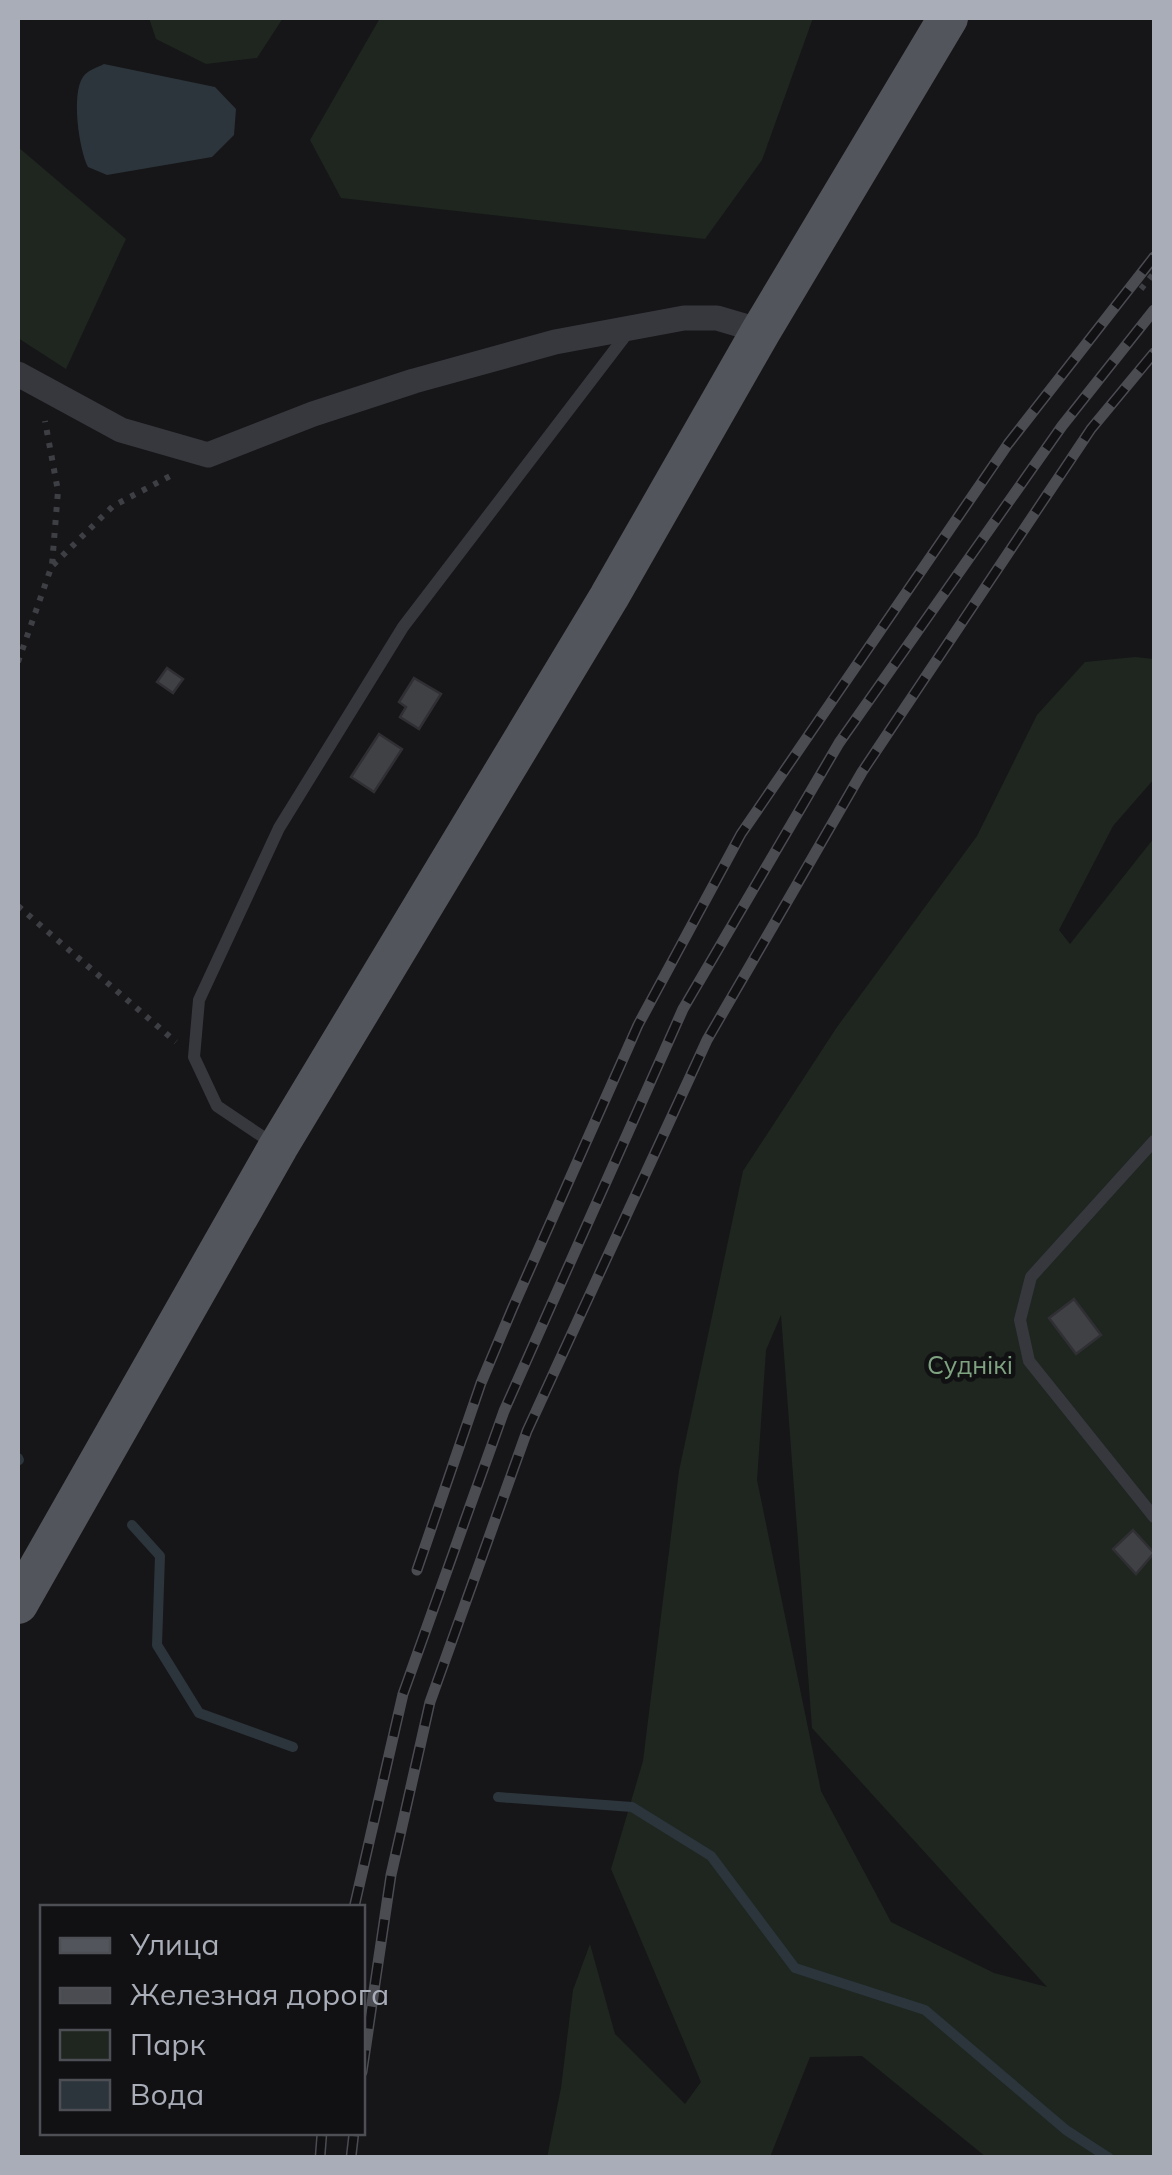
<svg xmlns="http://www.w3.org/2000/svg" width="1172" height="2175" viewBox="0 0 1172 2175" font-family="Mulish,sans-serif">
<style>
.green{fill:#1e261f;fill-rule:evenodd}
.water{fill:#2c353c}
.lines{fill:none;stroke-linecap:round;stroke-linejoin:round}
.stream{stroke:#2c353c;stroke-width:10}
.building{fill:#404145;stroke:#303034;stroke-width:2.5}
.path{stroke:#3d3f44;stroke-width:6;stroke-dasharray:5 8;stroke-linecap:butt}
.lane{stroke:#37383d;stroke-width:12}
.street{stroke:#37383d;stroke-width:25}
.primary{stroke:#53555c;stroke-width:40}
.rail-casing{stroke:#4a4c52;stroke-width:11}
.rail{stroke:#111113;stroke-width:8;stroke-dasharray:22;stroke-linecap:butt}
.labels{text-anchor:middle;stroke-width:9;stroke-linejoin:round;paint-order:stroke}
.park-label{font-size:25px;fill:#7fa381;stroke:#111113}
</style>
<rect width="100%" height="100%" fill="#161618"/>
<g class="green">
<path d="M 149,18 L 283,18 L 257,58 L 206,64 L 156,39 Z"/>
<path d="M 380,18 L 813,18 L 762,160 L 705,239 L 341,198 L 310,140 Z"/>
<path d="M 18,147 L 126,239 L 66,369 L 18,338 Z"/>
<path d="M 1135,657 L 1154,659 L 1154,779 L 1113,826 L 1059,930 L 1070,944 L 1154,838 L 1154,2157 L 986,2157 L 862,2056 L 810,2057 L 770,2157 L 547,2158 L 561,2088 L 573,1990 L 590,1944 L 615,2034 L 685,2104 L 701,2082 L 611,1869 L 643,1761 L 679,1471 L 743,1171 L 837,1027 L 977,836 L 1037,715 L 1085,662 ZM 781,1315 L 812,1728 L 1047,1987 L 994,1973 L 891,1922 L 821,1791 L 757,1480 L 766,1350 Z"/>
</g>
<path class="water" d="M 104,64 L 215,87 L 236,109 L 234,135 L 212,157 L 107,175 L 88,167 C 79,149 71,94 83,77 C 88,70 96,68 104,64 Z"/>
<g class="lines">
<g class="stream">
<path d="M 18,1458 L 19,1460"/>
<path d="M 132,1525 L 160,1556 L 157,1645 L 199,1713 L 293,1747"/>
<path d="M 498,1797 L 632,1807 L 711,1856 L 795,1968 L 925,2010 L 1066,2130 L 1109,2158"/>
</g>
</g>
<g class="building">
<path d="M 167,668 L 183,679 L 173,693 L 157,682 Z"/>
<path d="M 414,678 L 441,694 L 419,729 L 400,717 L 406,707 L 399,702 Z"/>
<path d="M 379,734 L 402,749 L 374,792 L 351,777 Z"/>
<path d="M 1074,1299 L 1101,1335 L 1076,1354 L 1049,1318 Z"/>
<path d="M 1133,1530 L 1154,1553 L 1136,1574 L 1113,1549 Z"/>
</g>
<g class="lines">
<g class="path">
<path d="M 1141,289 L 1154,273"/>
<path d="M 53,565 L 113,506 L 174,474"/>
<path d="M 18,662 L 52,565 L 58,491 L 45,421"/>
<path d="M 18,906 L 176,1042"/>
</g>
<g class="lane">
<path d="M 1154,1141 L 1031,1277 L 1020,1320 L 1029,1361 L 1154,1517"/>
<path d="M 275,1145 L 217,1106 L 194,1057 L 199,1000 L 279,828 L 403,627 L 629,331"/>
</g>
<path class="street" d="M 18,374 L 121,430 L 208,455 L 313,414 L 414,381 L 555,342 L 684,318 L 717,318 L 761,331"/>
<path class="primary" d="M 18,1604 L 278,1147 L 609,597 L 761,331 L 948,18"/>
<g class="rail-casing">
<g id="rail">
<path d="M 417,1570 L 481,1383 L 513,1307 L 638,1025 L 741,834 L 1008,444 L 1154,257"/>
<path d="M 354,1908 L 403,1694 L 504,1411 L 683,1009 L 839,743 L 1062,426 L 1154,310"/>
<path d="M 362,2072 L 391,1875 L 430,1702 L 527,1431 L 707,1040 L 862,772 L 1091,429 L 1154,353"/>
<path d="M 320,2158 L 322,2132"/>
<path d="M 351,2158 L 354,2132"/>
</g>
</g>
<use href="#rail" class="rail"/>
</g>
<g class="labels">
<g class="park-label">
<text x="970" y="1374">Суднікі</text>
</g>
</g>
<rect width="1172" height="2175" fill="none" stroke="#a8adb8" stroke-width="40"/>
<rect x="40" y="1905" width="325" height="230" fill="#111113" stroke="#4d4f55" stroke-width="2.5"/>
<rect x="60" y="1938" width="50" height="15" fill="#53555c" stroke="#4d4f55" stroke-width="2.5"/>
<text x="130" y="1955" font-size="30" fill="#a8adb8">Улица</text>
<rect x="60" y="1988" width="50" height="15" fill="#4a4c52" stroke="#4d4f55" stroke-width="2.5"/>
<text x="130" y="2005" font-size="30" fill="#a8adb8">Железная дорога</text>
<rect x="60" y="2030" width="50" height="30" fill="#1e261f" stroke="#4d4f55" stroke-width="2.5"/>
<text x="130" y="2055" font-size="30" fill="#a8adb8">Парк</text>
<rect x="60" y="2080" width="50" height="30" fill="#2c353c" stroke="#4d4f55" stroke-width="2.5"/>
<text x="130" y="2105" font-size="30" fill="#a8adb8">Вода</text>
</svg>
